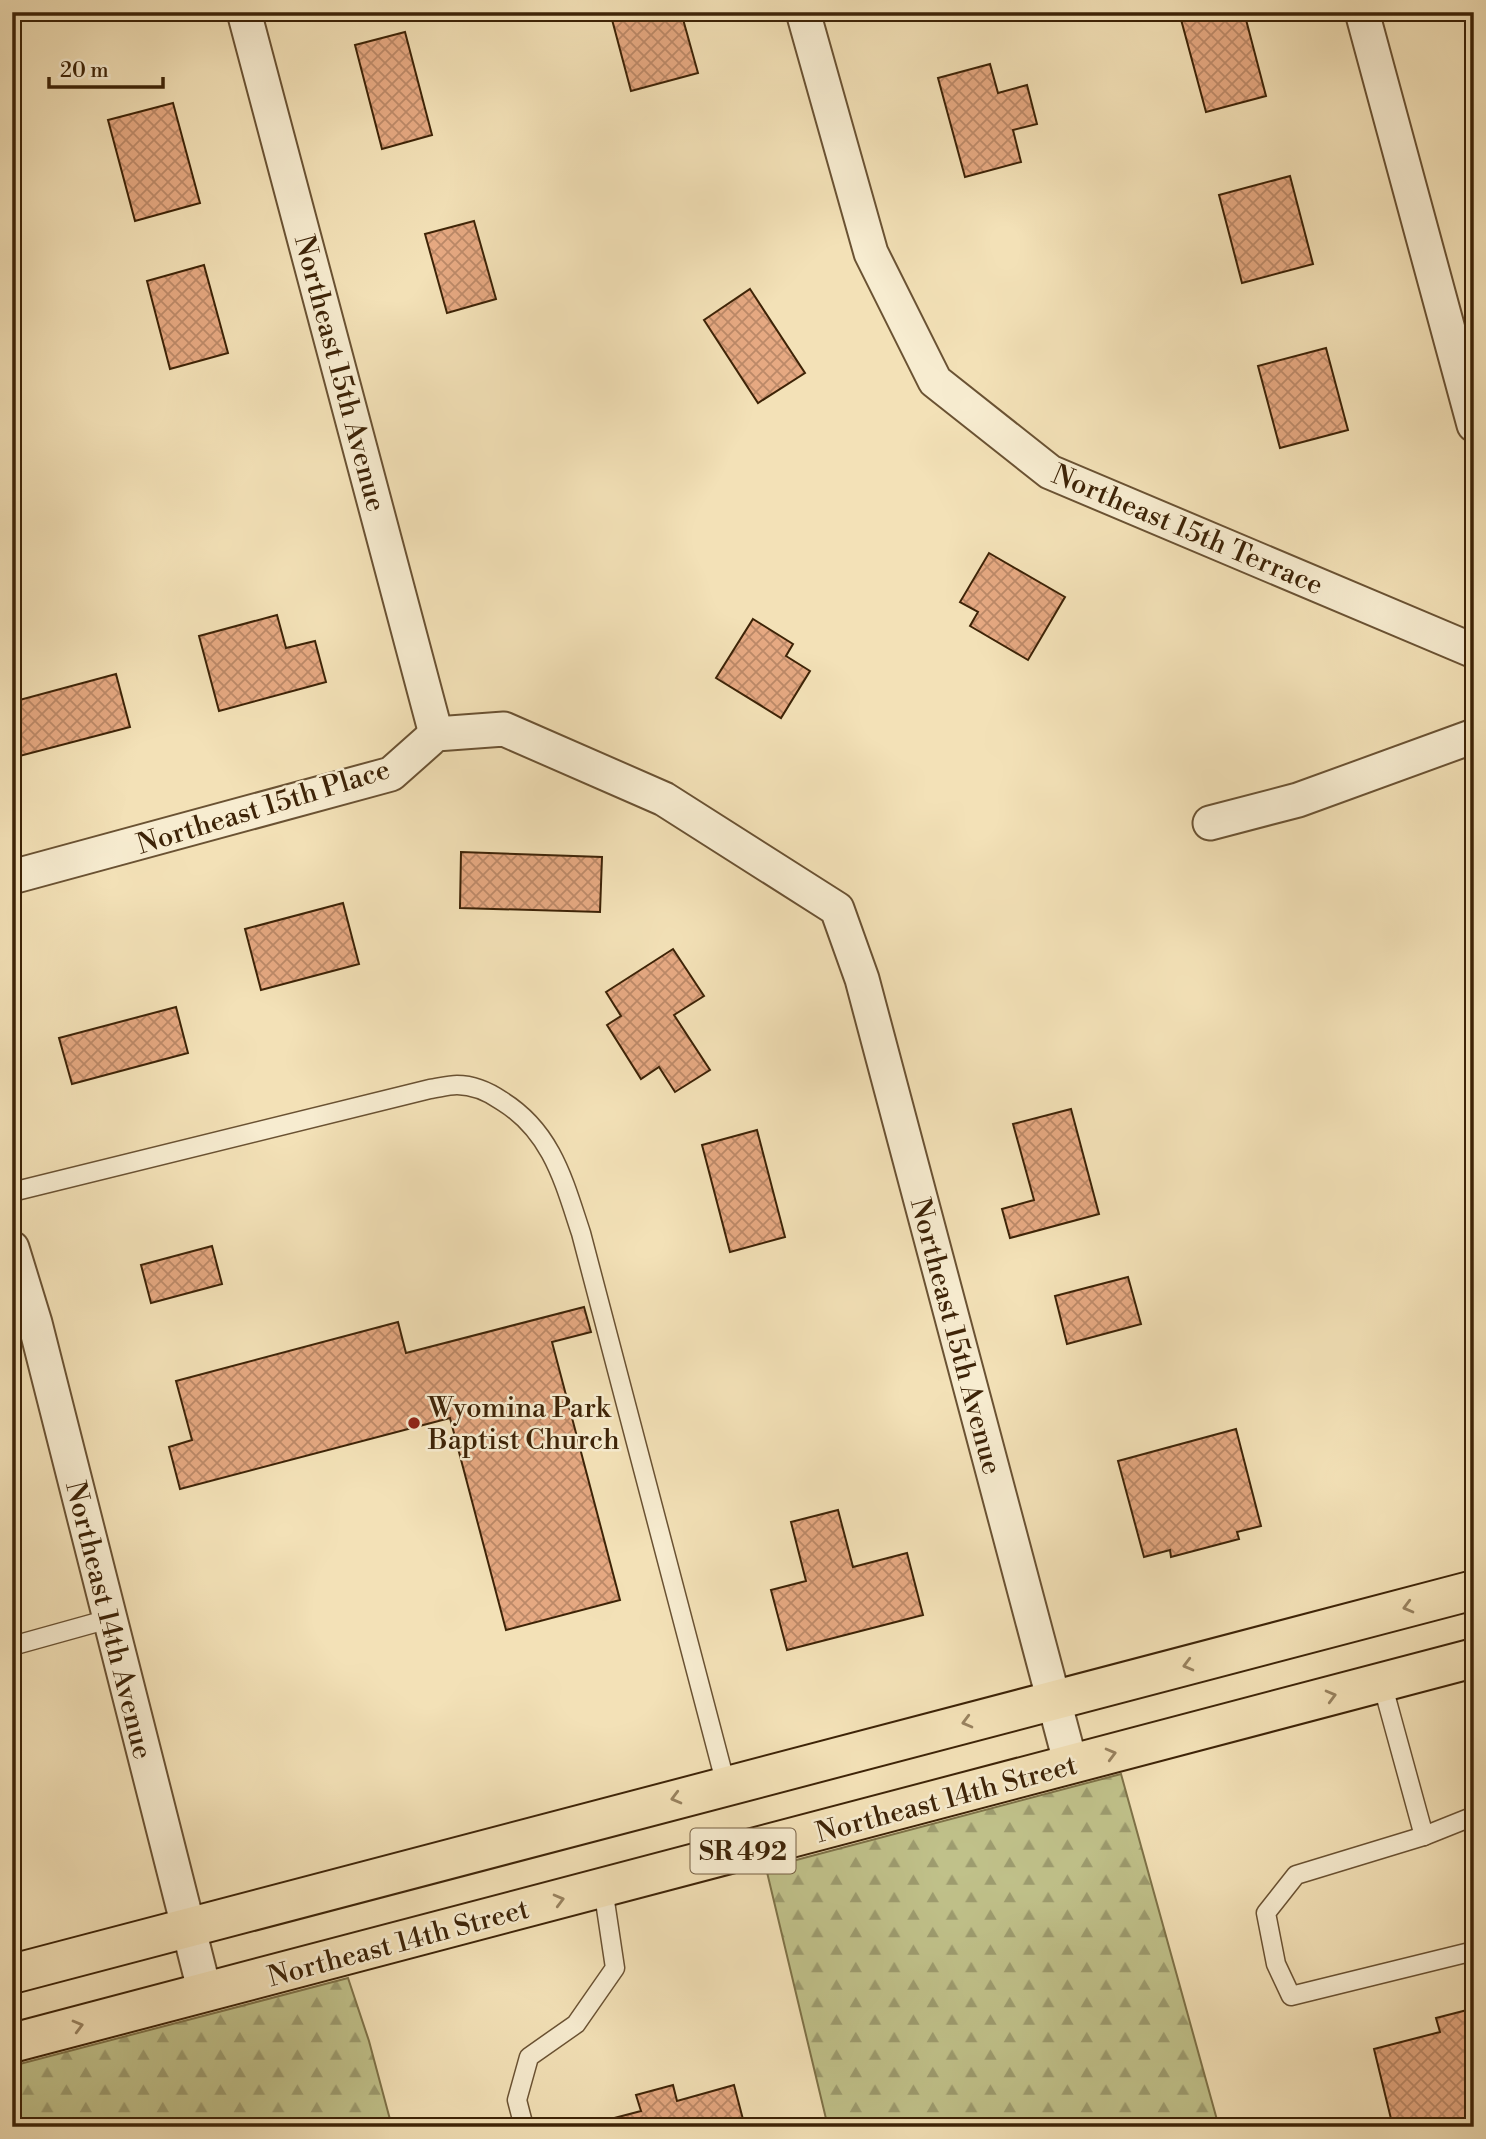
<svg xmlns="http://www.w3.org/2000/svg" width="1486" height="2139" viewBox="0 0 1486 2139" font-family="'Libre Bodoni',serif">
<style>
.forest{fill:url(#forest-firs);stroke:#7e7248;stroke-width:2}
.building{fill:url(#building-cross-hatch);stroke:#3d2307;stroke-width:2}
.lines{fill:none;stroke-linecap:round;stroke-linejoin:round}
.service-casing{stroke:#6a5233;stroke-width:21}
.minor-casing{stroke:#6a5233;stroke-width:37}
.primary-casing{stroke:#3d2307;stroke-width:42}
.service{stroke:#f7ecd0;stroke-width:18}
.minor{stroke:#f7ecd0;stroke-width:33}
.primary{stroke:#f3e1b7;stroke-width:38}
.oneway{stroke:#98825f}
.poi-dot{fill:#8f2418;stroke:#f7ecd0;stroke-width:2.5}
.labels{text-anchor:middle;stroke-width:5;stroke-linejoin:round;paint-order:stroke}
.shield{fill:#f7ecd0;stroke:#755f43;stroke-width:2}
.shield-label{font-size:26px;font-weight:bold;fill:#3d2307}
.street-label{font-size:28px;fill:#3d2307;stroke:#f7ecd0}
.poi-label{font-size:28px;fill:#3d2307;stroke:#f7ecd0;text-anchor:start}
</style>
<defs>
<pattern id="forest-firs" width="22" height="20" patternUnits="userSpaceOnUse" patternTransform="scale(1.75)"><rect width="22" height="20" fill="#c0c18a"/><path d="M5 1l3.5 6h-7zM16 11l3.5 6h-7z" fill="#9d9c6f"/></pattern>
<pattern id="building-cross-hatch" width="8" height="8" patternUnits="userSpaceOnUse" patternTransform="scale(1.75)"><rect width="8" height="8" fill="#e6a982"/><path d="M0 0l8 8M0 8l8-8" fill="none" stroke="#bc8968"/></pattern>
</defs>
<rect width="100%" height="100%" fill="#f3e1b7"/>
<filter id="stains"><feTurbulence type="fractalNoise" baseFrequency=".00286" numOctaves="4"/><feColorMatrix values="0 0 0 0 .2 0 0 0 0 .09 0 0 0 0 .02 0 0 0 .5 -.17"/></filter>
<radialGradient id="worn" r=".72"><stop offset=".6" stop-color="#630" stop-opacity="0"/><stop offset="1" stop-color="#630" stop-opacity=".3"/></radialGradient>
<g class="forest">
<path d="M 1121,1774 L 1219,2127 L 828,2127 L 766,1868 Z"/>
<path d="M 348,1978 L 369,2041 L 392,2127 L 12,2127 L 12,2066 Z"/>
</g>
<g class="building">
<path d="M 610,12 L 681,12 L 698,73 L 631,91 Z"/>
<path d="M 918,12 L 948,12 L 920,20 Z"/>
<path d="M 1179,12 L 1244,12 L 1266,96 L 1206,112 Z"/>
<path d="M 405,32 L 432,135 L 382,149 L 355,45 Z"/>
<path d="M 990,64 L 998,93 L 1027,85 L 1037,124 L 1013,130 L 1021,162 L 965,177 L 938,78 Z"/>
<path d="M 173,103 L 200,203 L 135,221 L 108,120 Z"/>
<path d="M 1290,176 L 1313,264 L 1242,283 L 1219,195 Z"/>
<path d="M 474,221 L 496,299 L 447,313 L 425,234 Z"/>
<path d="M 204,265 L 228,353 L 170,369 L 147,281 Z"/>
<path d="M 750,289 L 805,373 L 758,403 L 704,320 Z"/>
<path d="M 1326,348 L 1348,430 L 1280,448 L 1258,366 Z"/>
<path d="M 989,553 L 1065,597 L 1028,660 L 970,626 L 978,612 L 960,602 Z"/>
<path d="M 277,615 L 286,648 L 315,641 L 326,682 L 219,711 L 199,636 Z"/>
<path d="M 753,619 L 793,644 L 786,656 L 810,671 L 781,718 L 716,678 Z"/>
<path d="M 116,674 L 130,727 L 12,758 L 12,702 Z"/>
<path d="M 461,852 L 602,857 L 600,912 L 460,908 Z"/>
<path d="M 343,903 L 359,964 L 261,990 L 245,929 Z"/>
<path d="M 673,949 L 704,996 L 674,1015 L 710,1070 L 675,1092 L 659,1067 L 641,1079 L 607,1025 L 621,1016 L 606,992 Z"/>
<path d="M 176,1007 L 188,1053 L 72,1084 L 59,1038 Z"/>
<path d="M 1071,1109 L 1099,1214 L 1010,1238 L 1002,1209 L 1034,1200 L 1013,1124 Z"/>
<path d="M 757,1130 L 785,1237 L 730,1252 L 702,1145 Z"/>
<path d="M 212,1246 L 222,1284 L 151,1303 L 141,1265 Z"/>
<path d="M 1128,1277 L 1141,1324 L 1067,1344 L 1055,1296 Z"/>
<path d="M 584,1307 L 591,1332 L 552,1342 L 620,1600 L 506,1630 L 450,1418 L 180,1489 L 169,1447 L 192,1440 L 176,1381 L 398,1322 L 406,1353 Z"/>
<path d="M 1236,1429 L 1261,1526 L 1237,1532 L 1239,1539 L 1171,1557 L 1170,1550 L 1144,1557 L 1118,1461 Z"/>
<path d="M 838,1510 L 853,1567 L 907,1553 L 923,1615 L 787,1650 L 771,1590 L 806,1581 L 791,1522 Z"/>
<path d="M 1471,2009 L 1474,2021 L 1474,2127 L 1393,2127 L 1374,2049 L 1440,2032 L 1436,2018 Z"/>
<path d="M 673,2085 L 677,2101 L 734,2085 L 745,2127 L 580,2127 L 641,2111 L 636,2095 Z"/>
</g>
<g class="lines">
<g class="service-casing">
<g id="service">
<path d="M 12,1192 L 430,1089 C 438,1088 448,1085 457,1085 C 473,1085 489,1092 502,1101 C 552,1132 564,1182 581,1233 L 726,1785"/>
<path d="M 12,1646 L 109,1619"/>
<path d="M 1382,1683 L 1424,1836"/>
<path d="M 1474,1816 L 1424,1836 L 1296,1875 L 1266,1913 L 1276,1964 L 1291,1996 L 1474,1951"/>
<path d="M 524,2127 L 517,2100 L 529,2057 L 576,2024 L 615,1968 L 603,1888"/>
</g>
</g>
<g class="minor-casing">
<g id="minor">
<path d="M 244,12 L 436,734"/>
<path d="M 803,12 L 871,253 L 935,381 L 1050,472 L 1474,651"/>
<path d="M 1362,12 L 1474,425"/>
<path d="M 1210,823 L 1298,800 L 1474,736"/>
<path d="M 12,877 L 391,774 L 436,734 L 504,729 L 664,799 L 837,909 L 862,979 L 1071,1765"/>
<path d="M 12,1248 L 35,1323 L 205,1993"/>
</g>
</g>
<g class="primary-casing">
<g id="primary">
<path d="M 12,1974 L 1474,1590"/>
<path d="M 12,2043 L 1474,1658"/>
</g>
</g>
<use href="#service" class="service"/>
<use href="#minor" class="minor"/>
<use href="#primary" class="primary"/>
</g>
<defs><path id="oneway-chevron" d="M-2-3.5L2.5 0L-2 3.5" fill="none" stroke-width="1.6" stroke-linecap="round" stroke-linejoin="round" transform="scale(1.75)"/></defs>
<g class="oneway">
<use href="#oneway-chevron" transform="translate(1408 1607) rotate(165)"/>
<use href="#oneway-chevron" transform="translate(1188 1665) rotate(165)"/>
<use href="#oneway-chevron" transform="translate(1331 1696) rotate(-15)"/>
<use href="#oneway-chevron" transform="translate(967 1722) rotate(165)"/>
<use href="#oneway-chevron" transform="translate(1111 1754) rotate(-15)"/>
<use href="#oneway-chevron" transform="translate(676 1798) rotate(165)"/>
<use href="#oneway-chevron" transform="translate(559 1900) rotate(-15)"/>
<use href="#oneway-chevron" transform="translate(78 2026) rotate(-15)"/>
</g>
<circle class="poi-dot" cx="414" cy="1423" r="7"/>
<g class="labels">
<rect class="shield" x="690.5" y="1828.5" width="105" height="45" rx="5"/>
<g class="shield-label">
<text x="743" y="1860">SR 492</text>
</g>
<g class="street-label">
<text transform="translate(341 373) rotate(75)" y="10">Northeast 15th Avenue</text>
<text transform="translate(1188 529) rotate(23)" y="10">Northeast 15th Terrace</text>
<text transform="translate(263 806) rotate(-17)" y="10">Northeast 15th Place</text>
<text transform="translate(957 1336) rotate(75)" y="10">Northeast 15th Avenue</text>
<text transform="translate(110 1620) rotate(76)" y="10">Northeast 14th Avenue</text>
<text transform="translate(946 1798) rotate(-15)" y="10">Northeast 14th Street</text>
<text transform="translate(398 1942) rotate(-15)" y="10">Northeast 14th Street</text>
</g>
<g class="poi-label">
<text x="428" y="1417">Wyomina Park<tspan x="428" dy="32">Baptist Church</tspan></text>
</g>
</g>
<rect width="1486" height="2139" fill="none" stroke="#f3e1b7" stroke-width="42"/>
<rect x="14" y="14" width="1458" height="2111" fill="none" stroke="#3d2307" stroke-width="3.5"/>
<rect x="21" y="21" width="1444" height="2097" fill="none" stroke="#3d2307" stroke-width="2"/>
<path d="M49 77v10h114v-10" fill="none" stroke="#3d2307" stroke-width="3.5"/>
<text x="60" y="77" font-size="21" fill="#3d2307" stroke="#f7ecd0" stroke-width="5" paint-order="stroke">20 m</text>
<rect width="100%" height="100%" filter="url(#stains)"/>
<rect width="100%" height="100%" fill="url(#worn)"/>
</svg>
